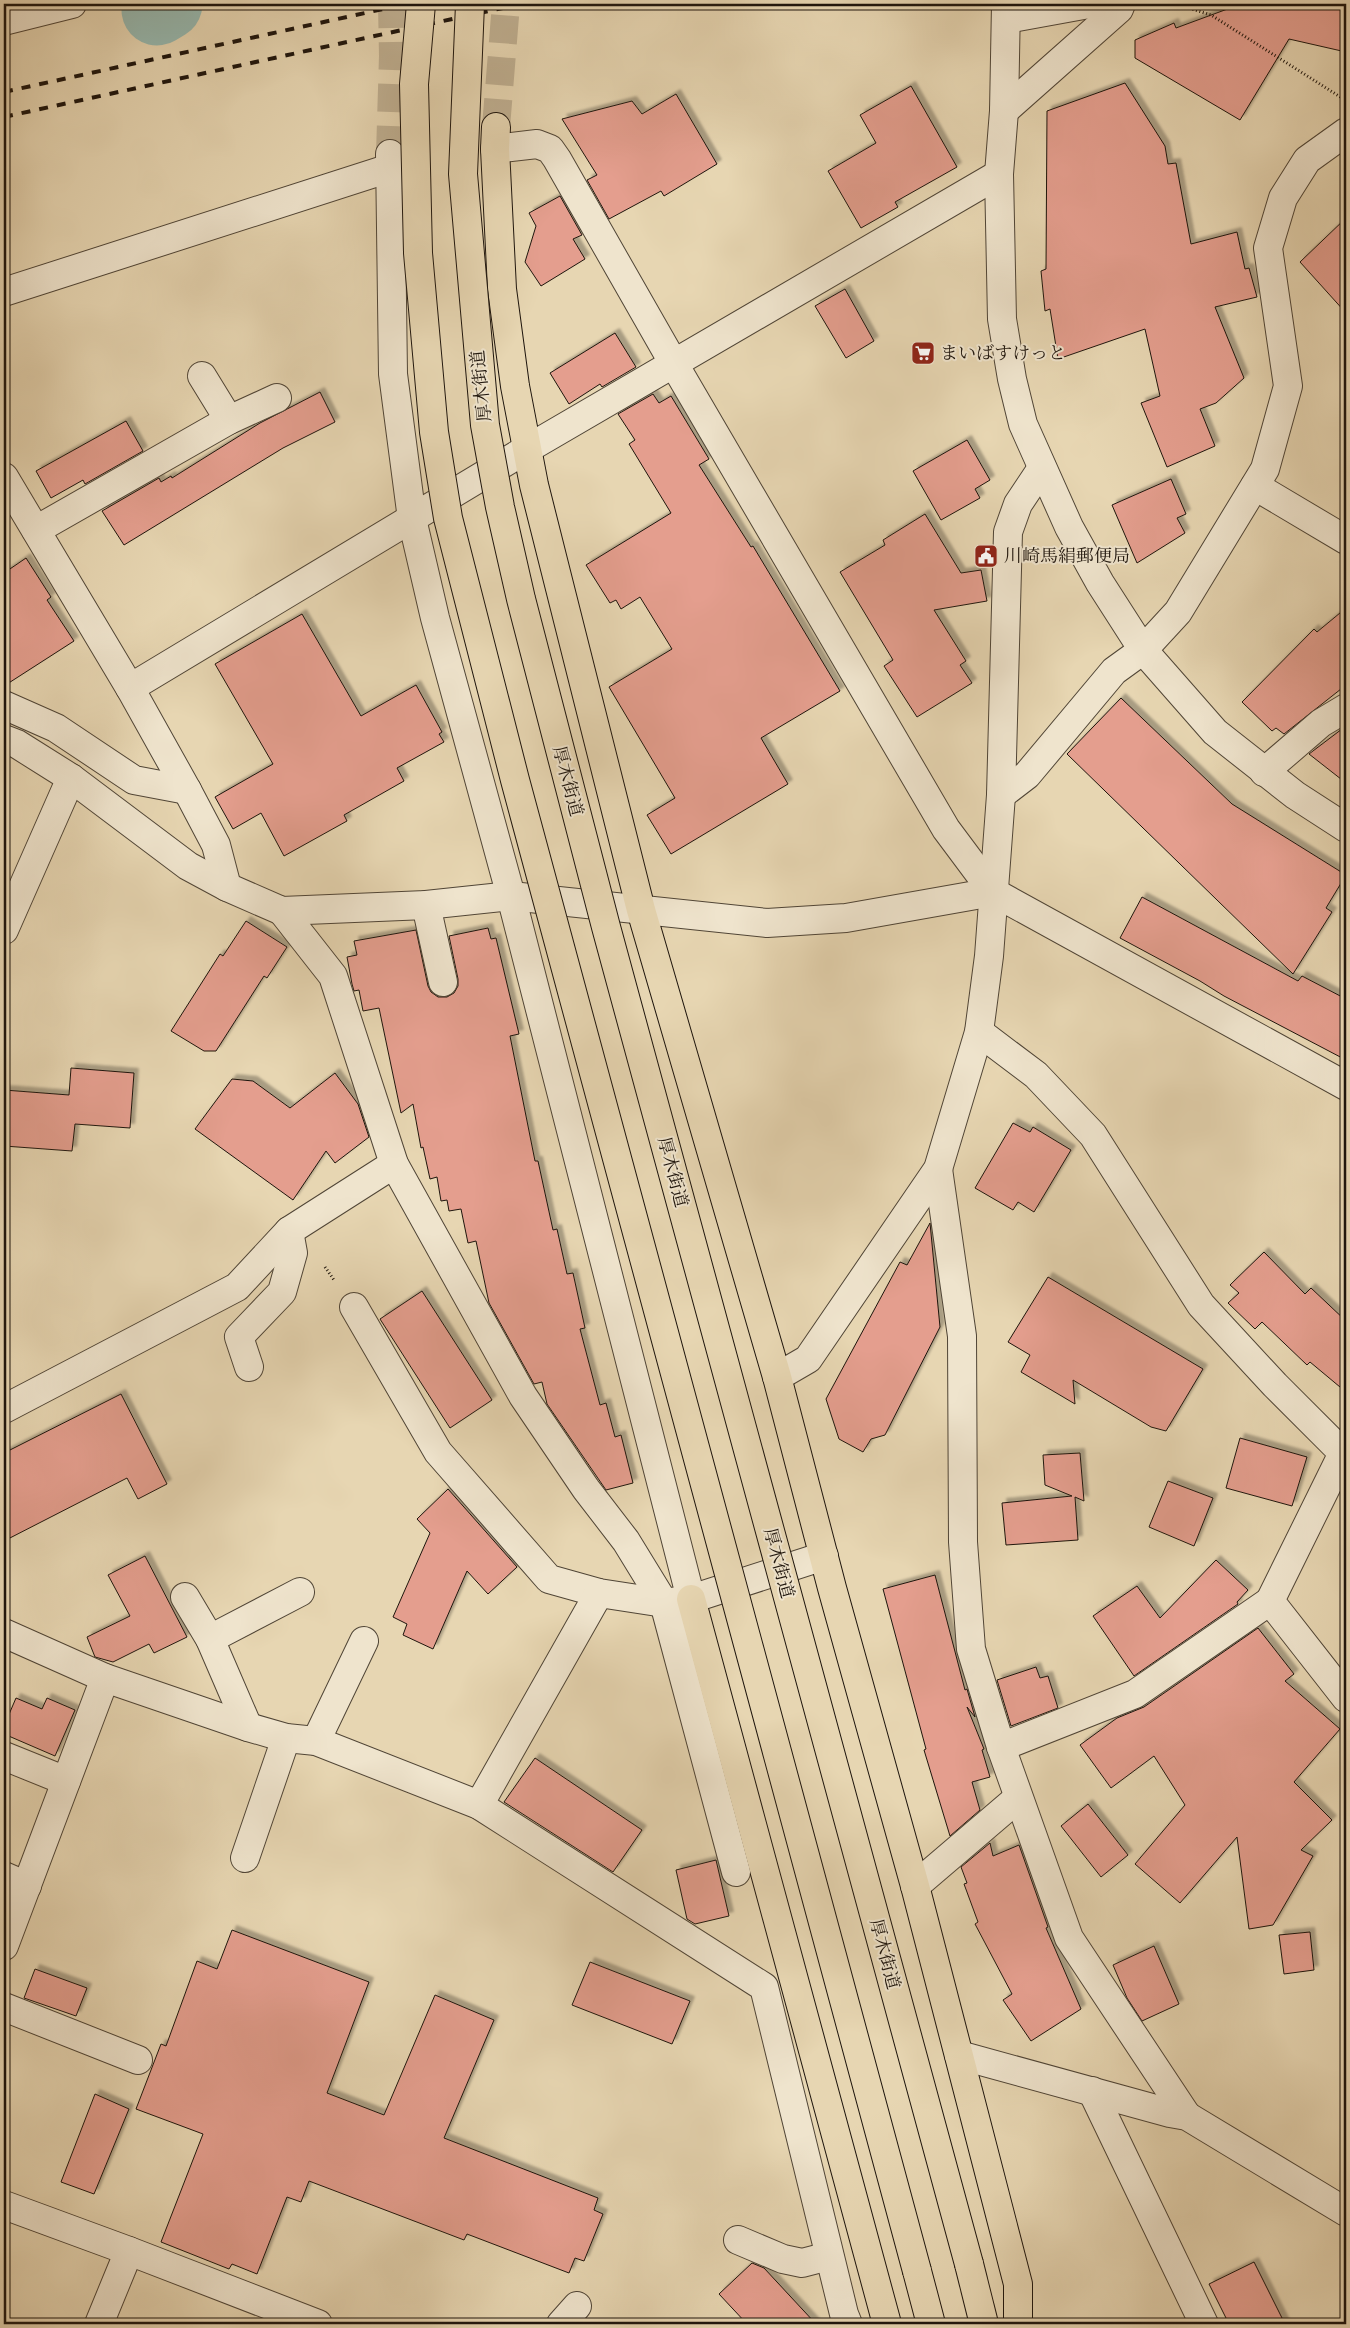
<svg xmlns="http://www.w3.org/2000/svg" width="1350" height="2328" viewBox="0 0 1350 2328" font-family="Cardo,'Noto Serif JP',serif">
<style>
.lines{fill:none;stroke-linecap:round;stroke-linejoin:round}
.river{stroke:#97b9b0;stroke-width:71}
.building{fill:#e49e8e;stroke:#1e150d;filter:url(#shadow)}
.minor-tunnel{stroke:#bfaf91;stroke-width:28;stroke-dasharray:28 14;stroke-linecap:butt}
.highway-tunnel{stroke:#bfaf91;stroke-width:28;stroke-dasharray:28 14;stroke-linecap:butt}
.minor-casing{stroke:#504536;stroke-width:30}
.highway-casing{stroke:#1e150d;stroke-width:30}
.path{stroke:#1e150d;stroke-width:3;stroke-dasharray:1 2.5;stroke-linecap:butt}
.minor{stroke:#efe4cd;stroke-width:28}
.highway{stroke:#e7d6b2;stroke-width:28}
.rail{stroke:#1e150d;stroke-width:4;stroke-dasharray:9 9;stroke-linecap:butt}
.highway-bridge-casing{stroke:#1e150d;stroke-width:30;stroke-linecap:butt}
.highway-bridge{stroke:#e7d6b2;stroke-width:28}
.labels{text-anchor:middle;stroke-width:4;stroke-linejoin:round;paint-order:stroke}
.poi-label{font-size:18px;fill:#1e150d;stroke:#efe4cd;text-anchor:start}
.street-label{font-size:18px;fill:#1e150d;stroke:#efe4cd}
</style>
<defs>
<filter id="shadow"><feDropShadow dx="4.5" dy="-4.5" stdDeviation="1" flood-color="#0004"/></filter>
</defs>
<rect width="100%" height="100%" fill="#e7d6b2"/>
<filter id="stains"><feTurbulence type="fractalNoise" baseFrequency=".004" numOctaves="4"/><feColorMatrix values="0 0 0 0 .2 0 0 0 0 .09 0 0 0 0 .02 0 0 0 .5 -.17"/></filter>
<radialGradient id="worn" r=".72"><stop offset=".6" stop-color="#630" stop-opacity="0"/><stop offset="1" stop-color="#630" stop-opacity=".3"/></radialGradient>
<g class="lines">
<path class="river" d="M 157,10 L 167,4"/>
</g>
<g class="building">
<path d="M 1241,4 L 1346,4 L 1346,52 L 1289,39 L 1240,120 L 1135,58 L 1135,40 L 1174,23 L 1176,28 Z"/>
<path d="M 1125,83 L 1165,146 L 1168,164 L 1176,163 L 1191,244 L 1237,232 L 1245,269 L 1249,268 L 1257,297 L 1215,307 L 1244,378 L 1216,403 L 1200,409 L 1215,446 L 1167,467 L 1141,403 L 1160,396 L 1145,329 L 1058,359 L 1050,309 L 1045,311 L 1041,271 L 1046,269 L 1047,111 Z"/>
<path d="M 911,86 L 957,167 L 895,202 L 898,207 L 861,228 L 828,171 L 876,143 L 860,115 Z"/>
<path d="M 676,94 L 717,164 L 664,196 L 661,191 L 609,219 L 587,180 L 597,175 L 562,119 L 632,101 L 642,114 Z"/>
<path d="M 560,196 L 582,235 L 573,239 L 585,259 L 541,286 L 525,262 L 536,226 L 529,213 Z"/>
<path d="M 1346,218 L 1346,313 L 1300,262 Z"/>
<path d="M 845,289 L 874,341 L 846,358 L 815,306 Z"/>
<path d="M 615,333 L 636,367 L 602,387 L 600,384 L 569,404 L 550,373 Z"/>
<path d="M 320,392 L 335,422 L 283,448 L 124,545 L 102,511 L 159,478 L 161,482 L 171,476 L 172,478 L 260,423 Z"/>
<path d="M 653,394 L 659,403 L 671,396 L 709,459 L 699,465 L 751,547 L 753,546 L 840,691 L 761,738 L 788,784 L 671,854 L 647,815 L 675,798 L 609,687 L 672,649 L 640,597 L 621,609 L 616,600 L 610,603 L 586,565 L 671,513 L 629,444 L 635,440 L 618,414 Z"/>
<path d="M 126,421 L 143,451 L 85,484 L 83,480 L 51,498 L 36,471 Z"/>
<path d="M 967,440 L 990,480 L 975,489 L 980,498 L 941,520 L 913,471 Z"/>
<path d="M 1171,479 L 1186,514 L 1177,518 L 1185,533 L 1137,563 L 1112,505 Z"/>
<path d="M 925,514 L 961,573 L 981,570 L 987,601 L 934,610 L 966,661 L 960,665 L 972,683 L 917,717 L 884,666 L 893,660 L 840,572 L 885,545 L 883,540 Z"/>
<path d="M 26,558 L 51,597 L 47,600 L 74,641 L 4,686 L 4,573 Z"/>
<path d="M 1346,608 L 1346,685 L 1284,734 L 1276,728 L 1272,731 L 1242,702 L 1314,629 L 1317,632 Z"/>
<path d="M 302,614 L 361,716 L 416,685 L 442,732 L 439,734 L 444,742 L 397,768 L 404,781 L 344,815 L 347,821 L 284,856 L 261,813 L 233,829 L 215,797 L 273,764 L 215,664 Z"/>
<path d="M 1121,698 L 1232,804 L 1346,875 L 1326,908 L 1332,912 L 1293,974 L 1067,754 Z"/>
<path d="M 1342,729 L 1346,732 L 1346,783 L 1309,754 Z"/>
<path d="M 1142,897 L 1298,981 L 1302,976 L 1346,999 L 1346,1060 L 1224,996 L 1200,981 L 1120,938 Z"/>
<path d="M 246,921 L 287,947 L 267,978 L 264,976 L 216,1051 L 204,1051 L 171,1031 L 220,954 L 223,956 Z"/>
<path d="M 488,928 L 491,939 L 496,938 L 519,1034 L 510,1036 L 535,1161 L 538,1161 L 553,1230 L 557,1229 L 567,1274 L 573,1273 L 585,1328 L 580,1329 L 600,1405 L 606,1403 L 615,1437 L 621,1435 L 633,1483 L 606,1490 L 547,1404 L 542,1382 L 534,1384 L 489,1303 L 476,1241 L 468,1243 L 461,1209 L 449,1211 L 447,1200 L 441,1201 L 437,1177 L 430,1179 L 423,1147 L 421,1148 L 413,1104 L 401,1113 L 379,1008 L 363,1011 L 359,990 L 354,991 L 352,984 L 347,957 L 357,955 L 354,941 L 416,930 L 428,986 L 431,992 L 438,997 L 447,997 L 454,993 L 458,986 L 458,979 L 449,936 Z"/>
<path d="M 71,1068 L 134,1073 L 130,1128 L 75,1124 L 72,1151 L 4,1146 L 4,1090 L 69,1095 Z"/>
<path d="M 335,1073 L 358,1104 L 369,1137 L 335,1163 L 326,1151 L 293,1200 L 195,1129 L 232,1079 L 253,1081 L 290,1108 Z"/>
<path d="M 1013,1123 L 1030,1132 L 1033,1127 L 1071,1150 L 1034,1212 L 1018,1202 L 1013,1210 L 975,1188 Z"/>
<path d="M 930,1223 L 940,1327 L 885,1435 L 871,1439 L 863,1452 L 839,1439 L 826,1399 L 900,1262 L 907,1265 Z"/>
<path d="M 1264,1252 L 1305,1294 L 1311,1288 L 1346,1321 L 1346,1392 L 1310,1362 L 1307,1365 L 1262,1322 L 1255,1329 L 1228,1303 L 1239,1293 L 1230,1285 Z"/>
<path d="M 1048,1277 L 1203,1369 L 1166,1431 L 1151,1427 L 1073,1380 L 1075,1404 L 1021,1372 L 1030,1355 L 1008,1342 Z"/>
<path d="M 422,1291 L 492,1400 L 450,1428 L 380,1319 Z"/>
<path d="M 121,1394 L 167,1484 L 138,1499 L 127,1478 L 4,1541 L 4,1453 Z"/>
<path d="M 1240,1438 L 1307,1457 L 1292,1506 L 1226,1488 Z"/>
<path d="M 1080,1453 L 1084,1501 L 1075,1497 L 1078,1540 L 1006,1545 L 1002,1503 L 1072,1496 L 1045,1485 L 1043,1455 Z"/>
<path d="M 1168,1481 L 1213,1498 L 1194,1546 L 1149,1527 Z"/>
<path d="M 448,1489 L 517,1567 L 488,1594 L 467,1571 L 433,1649 L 403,1635 L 407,1624 L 393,1617 L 430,1533 L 417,1519 Z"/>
<path d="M 145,1556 L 187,1637 L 154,1653 L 149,1644 L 113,1662 L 95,1657 L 87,1637 L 130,1616 L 108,1575 Z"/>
<path d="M 1216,1560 L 1248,1590 L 1237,1602 L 1238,1604 L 1134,1676 L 1093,1616 L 1137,1586 L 1160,1618 Z"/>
<path d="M 935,1575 L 965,1690 L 967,1689 L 975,1717 L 967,1707 L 984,1749 L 982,1750 L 990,1777 L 972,1782 L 980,1810 L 950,1836 L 924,1750 L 926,1749 L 883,1589 Z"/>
<path d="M 1258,1628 L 1294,1674 L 1285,1681 L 1340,1729 L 1294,1782 L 1332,1820 L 1301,1850 L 1313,1856 L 1273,1925 L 1249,1929 L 1237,1837 L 1180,1903 L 1135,1864 L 1185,1805 L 1154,1756 L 1111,1788 L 1080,1745 L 1117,1718 L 1144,1707 Z"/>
<path d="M 1036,1667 L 1040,1678 L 1048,1676 L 1058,1708 L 1011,1726 L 997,1680 Z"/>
<path d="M 16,1698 L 42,1709 L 47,1698 L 75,1710 L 55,1756 L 4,1734 L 4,1726 Z"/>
<path d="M 535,1758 L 642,1830 L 613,1872 L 504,1802 Z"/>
<path d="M 1088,1804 L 1128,1855 L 1101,1877 L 1061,1826 Z"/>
<path d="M 990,1843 L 993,1856 L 1019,1845 L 1048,1927 L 1046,1928 L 1081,2009 L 1031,2041 L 1003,2000 L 1012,1994 L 975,1924 L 978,1922 L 964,1884 L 967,1883 L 961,1867 Z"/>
<path d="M 716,1860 L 729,1916 L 695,1924 L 687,1919 L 676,1870 Z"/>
<path d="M 232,1930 L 369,1982 L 327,2093 L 384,2115 L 435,1995 L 494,2020 L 444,2138 L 598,2198 L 594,2210 L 603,2214 L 584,2261 L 575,2258 L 569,2273 L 467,2234 L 464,2240 L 309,2181 L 301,2202 L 287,2197 L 257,2274 L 232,2264 L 229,2269 L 161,2242 L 203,2134 L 136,2109 L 161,2044 L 166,2046 L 197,1961 L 217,1969 Z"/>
<path d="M 1310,1932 L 1314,1970 L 1284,1974 L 1279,1935 Z"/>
<path d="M 1154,1946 L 1179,2004 L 1142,2021 L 1127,1998 L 1113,1965 Z"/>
<path d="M 590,1962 L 690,2001 L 672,2044 L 572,2005 Z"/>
<path d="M 35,1969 L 87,1988 L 76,2016 L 24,1998 Z"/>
<path d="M 95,2094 L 129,2109 L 94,2194 L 61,2182 Z"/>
<path d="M 1254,2262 L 1285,2324 L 1229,2324 L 1209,2284 Z"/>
<path d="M 752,2263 L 764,2268 L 816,2324 L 747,2324 L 719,2294 Z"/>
</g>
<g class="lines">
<path class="minor-tunnel" d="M 390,154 L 393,56 L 392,4"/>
<path class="highway-tunnel" d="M 496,127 L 506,4"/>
<g class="minor-casing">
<g id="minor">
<path d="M 1006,4 L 1004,111 L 999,174 L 1002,319 L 1012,379 L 1023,424 L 1069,527 L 1100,583 L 1143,650 L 1215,732 L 1295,795 L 1346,828"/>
<path d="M 1006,19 L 1089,4"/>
<path d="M 4,21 L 72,4"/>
<path d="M 1004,111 L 1119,9 L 1121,4"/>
<path d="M 495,149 L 537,144 L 550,149 L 557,159 L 674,364 L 946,829 L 993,892 L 1346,1086"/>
<path d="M 390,154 L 393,374 L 412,519 L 435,618 L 511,896 L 691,1599"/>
<path d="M 4,292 L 390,168"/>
<path d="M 202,376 L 229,420"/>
<path d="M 4,477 L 130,688 L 187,790 L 216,845 L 227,887"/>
<path d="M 1255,486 L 1346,540"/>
<path d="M 36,530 L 229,420 L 277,398"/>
<path d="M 130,688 L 527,449 L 999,174"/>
<path d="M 4,705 L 56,728 L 134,780 L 187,790"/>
<path d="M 4,739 L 17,744 L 71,778 L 188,866 L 227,887 L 282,911 L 426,905 L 511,896 L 767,923 L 846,918 L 993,892"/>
<path d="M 1264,772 L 1321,723 L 1346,708"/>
<path d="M 1001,795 L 1027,775 L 1114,671 L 1143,650 L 1178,612 L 1265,469 L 1288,386 L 1268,248 L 1283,198 L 1307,160 L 1346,132"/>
<path d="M 426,905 L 443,982"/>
<path d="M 282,911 L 333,976 L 394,1164 L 523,1396 L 586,1489 L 626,1541 L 664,1603 L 736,1872"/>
<path d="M 4,930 L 71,778"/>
<path d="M 979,1032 L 1036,1075 L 1093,1135 L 1201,1305 L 1275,1385 L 1343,1453 L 1270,1601 L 1346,1698"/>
<path d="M 938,1169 L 962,1336 L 963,1542 L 971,1649 L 1001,1747 L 1069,1938 L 1187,2116"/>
<path d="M 354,1307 L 438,1452 L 549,1579 L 599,1593 L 664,1603 L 691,1599 L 824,1556"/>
<path d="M 249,1367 L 239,1337 L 282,1292 L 293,1253 L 289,1231"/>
<path d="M 777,1377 L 808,1359 L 938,1169 L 979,1032 L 989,956 L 1001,795 L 1008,532 L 1018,504 L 1042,468"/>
<path d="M 4,1409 L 237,1287 L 289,1231 L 394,1164"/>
<path d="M 185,1597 L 210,1639 L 248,1727"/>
<path d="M 4,1633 L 105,1678 L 248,1727 L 286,1738 L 316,1741 L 479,1805 L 764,1987 L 844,2314 L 848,2324"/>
<path d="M 210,1639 L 300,1592"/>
<path d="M 316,1741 L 364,1641"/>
<path d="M 1001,1747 L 1135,1694 L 1270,1601"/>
<path d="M 4,1756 L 66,1781"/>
<path d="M 479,1805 L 599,1593"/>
<path d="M 245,1858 L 286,1738"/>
<path d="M 4,1876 L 27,1886"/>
<path d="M 915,1886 L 1018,1798"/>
<path d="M 4,1946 L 105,1678"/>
<path d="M 4,2007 L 138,2060"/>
<path d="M 959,2055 L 1170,2113 L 1187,2116 L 1346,2212"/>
<path d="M 1092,2091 L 1204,2324"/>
<path d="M 4,2205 L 129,2251 L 318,2324"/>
<path d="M 738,2240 L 783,2259 L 802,2263 L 829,2256"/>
<path d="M 99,2324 L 129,2251"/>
<path d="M 561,2324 L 577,2306"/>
</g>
</g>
<g class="highway-casing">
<g id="highway">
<path d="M 496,127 L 495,149 L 502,289 L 515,386 L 534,485 L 641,910 L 777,1377 L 832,1588 L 915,1886 L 1018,2284 L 1018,2324"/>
<path d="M 691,1599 L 887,2324"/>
<path d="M 969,2264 L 984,2324"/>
<path d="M 917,2271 L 931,2324"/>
</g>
</g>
<g class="path">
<path d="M 1176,4 L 1211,15 L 1342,98"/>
<path d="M 325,1267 L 334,1280"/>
</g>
<use href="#minor" class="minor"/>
<use href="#highway" class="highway"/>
<g class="rail">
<path d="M 4,92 L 406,4"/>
<path d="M 4,117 L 521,4"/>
</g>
<g class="highway-bridge-casing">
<g id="highway-bridge">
<path d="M 421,4 L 414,84 L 418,253 L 434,432 L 448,518 L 515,780 L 917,2271"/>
<path d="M 470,4 L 463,174 L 485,425 L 500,507 L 521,599 L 606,927 L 969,2264"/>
</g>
</g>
<use href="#highway-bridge" class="highway-bridge"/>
</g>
<defs>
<g id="supermarket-square" transform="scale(1.25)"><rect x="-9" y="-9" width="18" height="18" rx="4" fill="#8f2418" stroke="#efe4cd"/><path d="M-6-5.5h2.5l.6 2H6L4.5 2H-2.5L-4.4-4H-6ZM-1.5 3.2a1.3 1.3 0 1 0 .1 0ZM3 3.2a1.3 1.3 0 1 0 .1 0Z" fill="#fff"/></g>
<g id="civic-square" transform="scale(1.25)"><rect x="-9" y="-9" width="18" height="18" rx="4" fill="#8f2418" stroke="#efe4cd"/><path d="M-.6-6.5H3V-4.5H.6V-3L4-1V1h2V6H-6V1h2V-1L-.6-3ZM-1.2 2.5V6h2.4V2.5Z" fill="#fff"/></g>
</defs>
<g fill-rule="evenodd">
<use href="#supermarket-square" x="923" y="353"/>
<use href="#civic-square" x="986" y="556"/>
</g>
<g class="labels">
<g class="poi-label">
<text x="940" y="359">まいばすけっと</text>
<text x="1004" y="562">川崎馬絹郵便局</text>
</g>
<g class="street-label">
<text transform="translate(481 386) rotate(-96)" y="6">厚木街道</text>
<text transform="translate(568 781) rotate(75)" y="6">厚木街道</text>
<text transform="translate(673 1172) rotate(75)" y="6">厚木街道</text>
<text transform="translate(779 1563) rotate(75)" y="6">厚木街道</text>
<text transform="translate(885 1954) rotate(75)" y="6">厚木街道</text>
</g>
</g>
<rect width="1350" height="2328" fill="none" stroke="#e7d6b2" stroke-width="20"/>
<rect x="5" y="5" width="1340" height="2318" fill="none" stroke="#1e150d" stroke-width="2.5"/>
<rect x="10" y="10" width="1330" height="2308" fill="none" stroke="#1e150d"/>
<rect width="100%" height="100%" filter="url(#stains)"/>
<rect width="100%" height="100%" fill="url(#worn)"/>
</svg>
